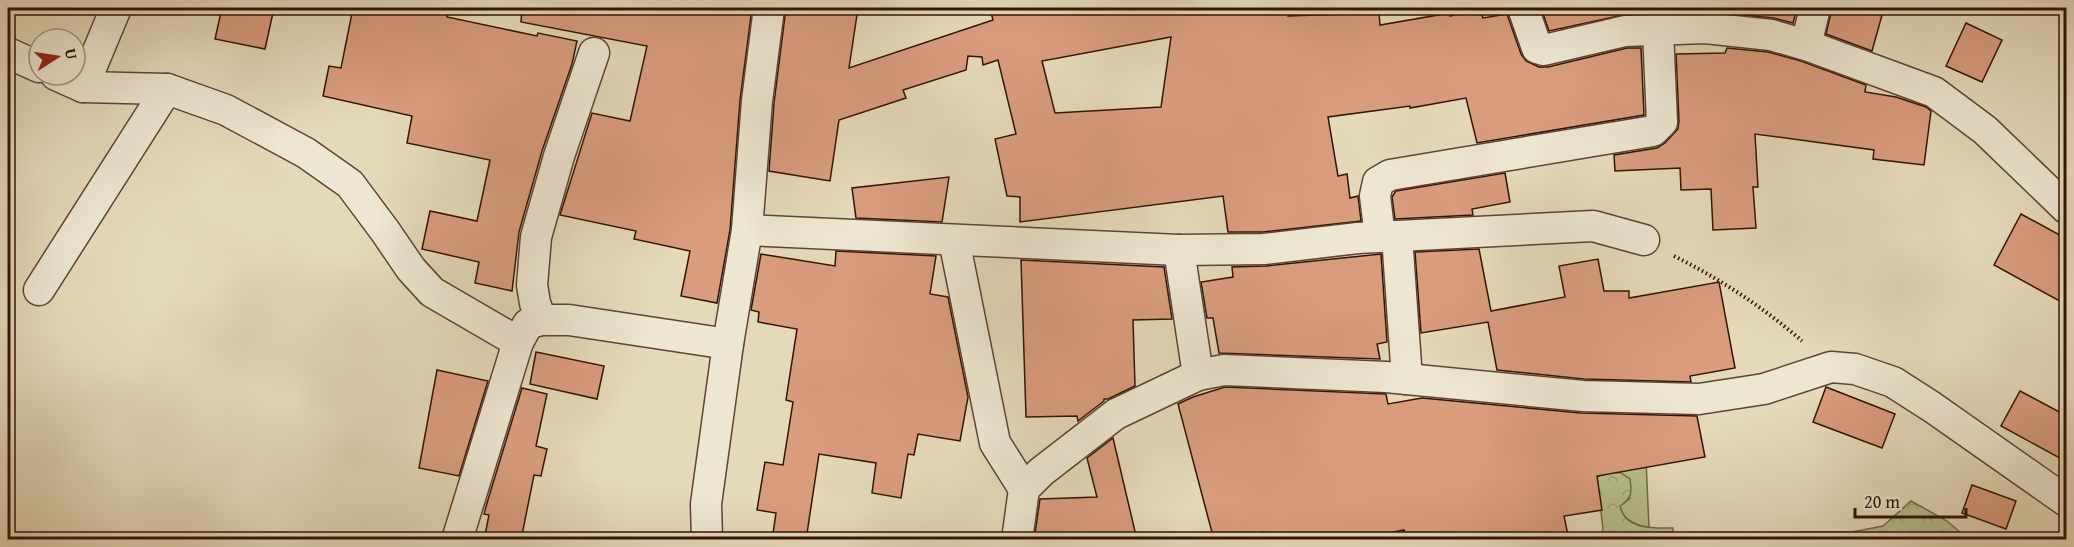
<svg xmlns="http://www.w3.org/2000/svg" width="2074" height="547" font-family="'Gentium Book Plus',serif">
<style>
.green{fill:#b6bf8e;stroke:#74694a;stroke-width:1.5}
.forest{fill:url(#forest-crowns);stroke:#74694a;stroke-width:1.5}
.building{fill:#d99c7d;stroke:#321307;stroke-width:1.5;fill-rule:evenodd}
.lines{fill:none;stroke-linecap:round;stroke-linejoin:round}
.minor-casing{stroke:#5e4434;stroke-width:33}
.path{stroke:#321307;stroke-width:4;stroke-dasharray:1.5 3;stroke-linecap:butt}
.minor{stroke:#ede6d2;stroke-width:30}
</style>
<defs>
<pattern id="forest-crowns" width="20" height="18" patternUnits="userSpaceOnUse" patternTransform="scale(1.5)"><rect width="20" height="18" fill="#b6bf8e"/><path d="M2 6a3 3 0 1 1 6 0M12 15a3 3 0 1 1 6 0" fill="none" stroke="#9da379"/></pattern>
</defs>
<rect width="100%" height="100%" fill="#e4d9b9"/>
<filter id="stains"><feTurbulence type="fractalNoise" baseFrequency=".00333" numOctaves="4"/><feColorMatrix values="0 0 0 0 .2 0 0 0 0 .09 0 0 0 0 .02 0 0 0 .5 -.17"/></filter>
<radialGradient id="worn" r=".72"><stop offset=".6" stop-color="#630" stop-opacity="0"/><stop offset="1" stop-color="#630" stop-opacity=".3"/></radialGradient>
<path class="green" d="M 1588,408 L 1644,414 L 1649,528 C 1635,524 1623,521 1620,506 L 1630,498 L 1612,472 L 1597,477 Z"/>
<g class="forest">
<path d="M 1611,472 L 1621,473 L 1630,479 C 1632,493 1632,498 1620,506 C 1625,530 1654,528 1673,528 L 1673,539 L 1600,539 L 1603,529 L 1597,477 Z"/>
<path d="M 1911,501 L 1947,521 L 1968,539 L 1799,539 L 1800,532 L 1852,532 L 1883,526 Z"/>
</g>
<g class="building">
<path d="M 222,8 L 274,8 L 265,49 L 215,39 Z"/>
<path d="M 353,8 L 449,8 L 447,17 L 537,36 L 538,33 L 577,41 L 572,64 L 542,151 L 519,232 L 512,291 L 475,283 L 479,262 L 422,249 L 430,211 L 477,221 L 490,160 L 407,143 L 412,116 L 323,96 L 329,66 L 341,68 Z"/>
<path d="M 522,8 L 752,8 L 740,100 L 730,230 L 717,303 L 681,296 L 690,251 L 634,239 L 636,231 L 560,215 L 592,113 L 630,121 L 647,46 L 521,22 Z"/>
<path d="M 786,8 L 858,8 L 849,68 L 993,20 L 990,8 L 1288,8 L 1288,16 L 1379,13 L 1380,25 L 1450,13 L 1450,16 L 1480,9 L 1483,18 L 1507,14 L 1521,54 L 1526,61 L 1539,67 L 1548,67 L 1627,48 L 1641,48 L 1644,115 L 1477,143 L 1466,98 L 1410,108 L 1410,106 L 1328,117 L 1338,176 L 1347,174 L 1350,198 L 1358,196 L 1361,221 L 1263,232 L 1228,232 L 1223,196 L 1020,222 L 1020,197 L 1007,196 L 995,139 L 1016,134 L 998,60 L 983,65 L 982,57 L 968,56 L 966,70 L 903,90 L 906,98 L 839,120 L 830,181 L 769,171 L 774,103 ZM 1171,37 L 1161,107 L 1055,113 L 1042,61 Z"/>
<path d="M 1541,8 L 1627,8 L 1628,14 L 1549,31 Z"/>
<path d="M 1735,8 L 1797,8 L 1793,23 L 1773,18 L 1734,14 Z"/>
<path d="M 1832,8 L 1884,8 L 1872,51 L 1826,34 Z"/>
<path d="M 1966,23 L 2002,40 L 1982,82 L 1946,66 Z"/>
<path d="M 1727,48 L 1768,52 L 1801,61 L 1866,85 L 1865,92 L 1896,97 L 1926,107 L 1931,111 L 1924,165 L 1873,159 L 1874,150 L 1755,134 L 1758,187 L 1753,187 L 1756,228 L 1713,230 L 1711,189 L 1681,190 L 1680,168 L 1615,171 L 1614,155 L 1657,148 L 1665,143 L 1678,129 L 1679,121 L 1676,54 L 1725,53 Z"/>
<path d="M 1505,173 L 1510,202 L 1472,209 L 1473,215 L 1395,219 L 1392,197 L 1396,191 Z"/>
<path d="M 949,177 L 942,222 L 856,218 L 852,188 Z"/>
<path d="M 2021,214 L 2067,239 L 2067,305 L 1994,265 Z"/>
<path d="M 1479,249 L 1491,311 L 1565,297 L 1559,266 L 1598,259 L 1604,291 L 1629,291 L 1629,298 L 1719,282 L 1735,368 L 1690,376 L 1691,382 L 1584,379 L 1497,370 L 1488,322 L 1421,333 L 1415,252 Z"/>
<path d="M 836,251 L 936,256 L 930,294 L 948,297 L 968,397 L 960,441 L 918,434 L 914,455 L 908,454 L 901,498 L 872,493 L 876,463 L 819,454 L 806,540 L 772,540 L 776,513 L 757,510 L 765,462 L 783,465 L 793,402 L 786,400 L 797,329 L 758,322 L 759,312 L 751,310 L 761,254 L 835,266 Z"/>
<path d="M 1381,254 L 1387,342 L 1377,344 L 1380,359 L 1219,353 L 1213,318 L 1207,318 L 1201,282 L 1233,277 L 1232,267 L 1266,266 Z"/>
<path d="M 1021,260 L 1164,267 L 1172,319 L 1133,320 L 1135,386 L 1108,399 L 1104,399 L 1104,401 L 1078,421 L 1077,416 L 1026,417 Z"/>
<path d="M 536,352 L 604,366 L 597,399 L 530,384 Z"/>
<path d="M 437,370 L 488,381 L 459,476 L 419,468 Z"/>
<path d="M 1225,387 L 1386,394 L 1388,404 L 1422,398 L 1581,413 L 1697,416 L 1705,457 L 1597,476 L 1602,510 L 1564,516 L 1569,540 L 1406,540 L 1404,530 L 1354,540 L 1265,540 L 1263,532 L 1232,540 L 1214,540 L 1178,404 L 1193,397 Z"/>
<path d="M 1826,387 L 1895,414 L 1882,448 L 1813,422 Z"/>
<path d="M 522,388 L 547,394 L 536,446 L 547,449 L 541,476 L 534,475 L 521,540 L 484,540 L 489,515 L 484,514 L 487,503 Z"/>
<path d="M 2020,391 L 2067,416 L 2067,462 L 2001,426 Z"/>
<path d="M 1113,438 L 1137,540 L 1034,540 L 1040,499 L 1097,497 L 1087,458 Z"/>
<path d="M 1972,485 L 2016,501 L 2006,529 L 1962,513 Z"/>
</g>
<g class="lines">
<defs>
<g id="minor">
<path d="M 1523,8 L 1537,48 L 1544,50 L 1625,31 L 1705,28 L 1771,35 L 1806,45 L 1934,92 L 1985,130 L 2066,208"/>
<path d="M 1806,45 L 1815,8"/>
<path d="M 8,53 L 39,67"/>
<path d="M 56,75 L 83,87 L 167,89 L 226,110 L 306,153 L 350,184 L 385,231 L 411,269 L 432,292 L 518,342"/>
<path d="M 83,87 L 116,8"/>
<path d="M 747,230 L 1179,250 L 1264,249 L 1358,238 L 1593,226 L 1644,240"/>
<path d="M 1397,236 L 1407,379"/>
<path d="M 1380,237 L 1375,196 L 1378,182 L 1390,175 L 1653,131 L 1662,122 L 1658,30"/>
<path d="M 954,240 L 995,443 L 1024,489"/>
<path d="M 1179,250 L 1198,375"/>
<path d="M 39,290 L 167,89"/>
<path d="M 541,320 L 535,303 L 532,285 L 536,237 L 559,156 L 594,53"/>
<path d="M 457,540 L 518,342 L 528,324 L 541,320 L 569,320 L 728,344"/>
<path d="M 707,540 L 706,504 L 728,344 L 747,230 L 757,101 L 769,8"/>
<path d="M 1017,540 L 1024,489 L 1041,472 L 1116,414 L 1198,375 L 1224,370 L 1386,377 L 1583,396 L 1699,399 L 1764,389 L 1831,367 L 1855,369 L 1893,382 L 1932,407 L 2066,501"/>
</g>
</defs>
<use href="#minor" class="minor-casing"/>
<path class="path" d="M 1674,256 C 1720,279 1763,307 1802,341"/>
<use href="#minor" class="minor"/>
</g>
<rect width="2074" height="547" fill="none" stroke="#e4d9b9" stroke-width="30"/>
<rect x="9" y="9" width="2056" height="529" fill="none" stroke="#321307" stroke-width="3"/>
<rect x="15" y="15" width="2044" height="517" fill="none" stroke="#321307" stroke-width="1.5"/>
<g transform="translate(57 57) rotate(78)"><circle r="28" fill="#ede6d2" stroke="#a29281" stroke-width="1.5"/>
<path d="M0-4.5L10 22L0 15L-10 22Z" fill="#8f2418"/>
<text y="-9" font-size="16" font-weight="bold" text-anchor="middle" fill="#321307">U</text>
</g>
<path d="M1855 508v9h111v-9" fill="none" stroke="#321307" stroke-width="3"/>
<text x="1864" y="508" font-size="18" fill="#321307" stroke="#ede6d2" stroke-width="4.5" paint-order="stroke">20 m</text>
<rect width="100%" height="100%" filter="url(#stains)"/>
<rect width="100%" height="100%" fill="url(#worn)"/>
</svg>
